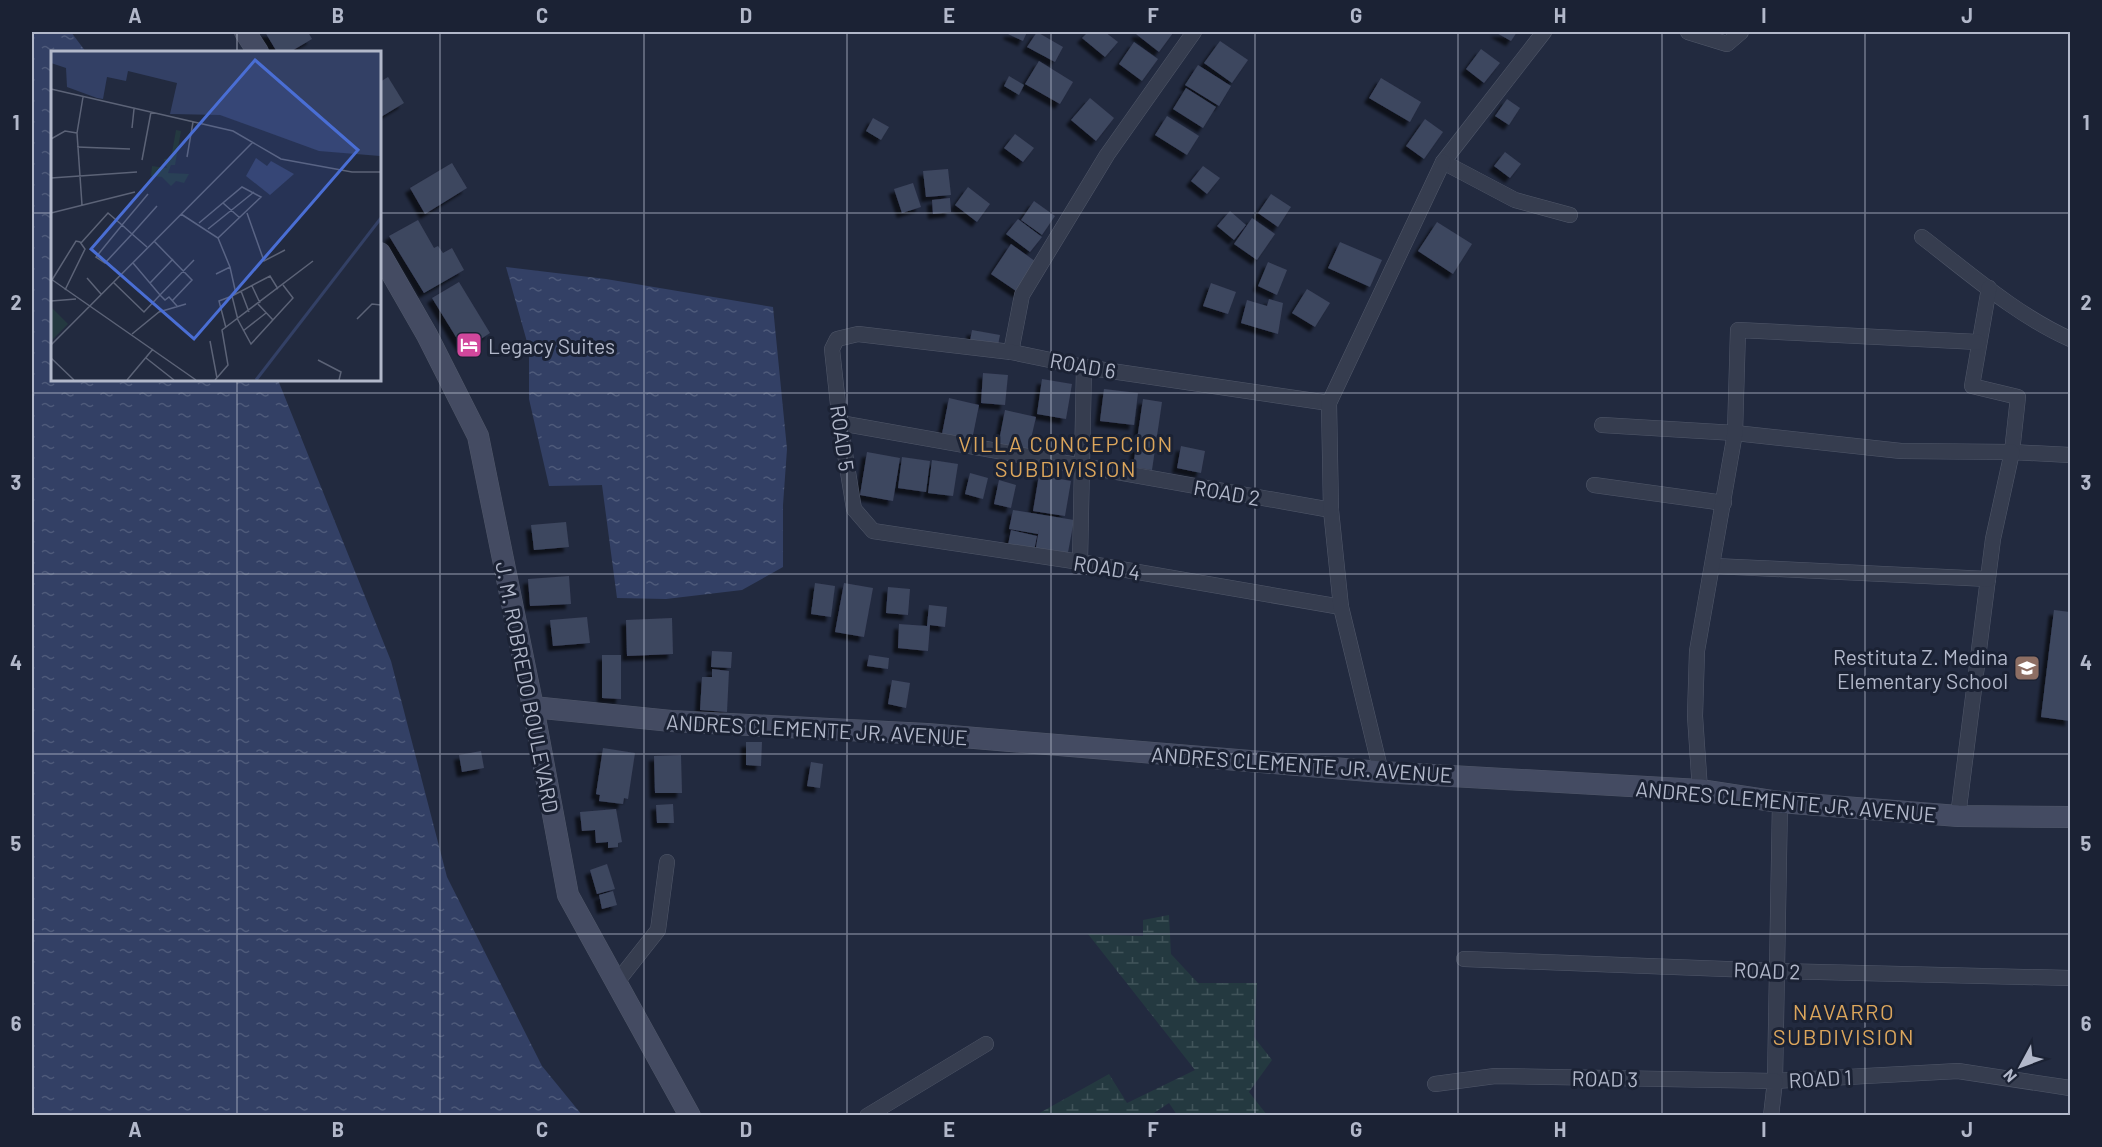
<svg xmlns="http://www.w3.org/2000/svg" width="2102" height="1147" font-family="Barlow,sans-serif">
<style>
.wetland{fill:url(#wetland-marsh)}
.water{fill:url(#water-ripples)}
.building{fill:#3e465f;filter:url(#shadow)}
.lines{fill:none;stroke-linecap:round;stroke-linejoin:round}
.street-casing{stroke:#51586a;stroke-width:16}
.secondary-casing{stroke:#51586a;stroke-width:22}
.street{stroke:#363d4f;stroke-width:15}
.secondary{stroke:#444b62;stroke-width:21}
.grid{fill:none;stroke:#b2b8ca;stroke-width:1.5;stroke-opacity:0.55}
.labels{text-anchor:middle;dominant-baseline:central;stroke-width:6;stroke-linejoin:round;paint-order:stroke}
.poi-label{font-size:21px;fill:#b2b8ca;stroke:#1b2234;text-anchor:start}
.street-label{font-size:21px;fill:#b2b8ca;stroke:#1b2234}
.neighbourhood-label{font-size:22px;letter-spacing:1.5px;fill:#dca65c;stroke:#1b2234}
.inset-river{fill:none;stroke:#334065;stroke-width:3}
.inset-road{fill:none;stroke:#5c6377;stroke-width:1.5}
.view{fill:#4a6ed4;fill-opacity:0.15;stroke:#4a6ed4;stroke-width:3}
.inset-edge{fill:none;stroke:#b2b8ca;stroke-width:3}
.neatline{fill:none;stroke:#b2b8ca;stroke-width:2}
.grid-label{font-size:20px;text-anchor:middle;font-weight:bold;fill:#b2b8ca}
</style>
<defs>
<pattern id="wetland-marsh" width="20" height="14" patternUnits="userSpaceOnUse" patternTransform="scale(1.5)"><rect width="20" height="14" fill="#243940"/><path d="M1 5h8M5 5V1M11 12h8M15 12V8" fill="none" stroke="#41545a"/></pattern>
<pattern id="water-ripples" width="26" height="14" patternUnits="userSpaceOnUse" patternTransform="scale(1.5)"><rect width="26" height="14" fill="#334065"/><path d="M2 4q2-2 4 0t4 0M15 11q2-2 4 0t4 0" fill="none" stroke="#4e5a7a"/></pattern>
<filter id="shadow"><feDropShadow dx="-5" dy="5" stdDeviation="1.5" flood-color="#0009"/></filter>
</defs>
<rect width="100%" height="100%" fill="#222a3f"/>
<path class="wetland" d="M 1169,915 L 1171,954 L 1198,983 L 1257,983 L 1254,1037 L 1272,1060 L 1249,1092 L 1267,1115 L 1177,1115 L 1169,1103 L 1151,1115 L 1036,1115 L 1109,1074 L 1127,1103 L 1195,1070 L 1088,934 L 1143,936 L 1143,920 Z"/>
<g class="water">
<path d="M 32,32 L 71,32 L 86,52 L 52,52 L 52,380 L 278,380 L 391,661 L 447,877 L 542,1066 L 582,1115 L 32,1115 Z"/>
<path d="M 506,267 L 606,279 L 773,307 L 787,449 L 783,505 L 783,567 L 742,590 L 666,599 L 617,598 L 602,485 L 549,486 L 529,399 L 529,349 Z"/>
</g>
<g class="building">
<path d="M 265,32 L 308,32 L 312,39 L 290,52 L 277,52 Z"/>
<path d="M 1009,32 L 1027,32 L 1023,41 L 1008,34 Z"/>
<path d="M 1037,32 L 1063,47 L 1055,62 L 1027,47 Z"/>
<path d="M 1088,32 L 1105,32 L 1118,42 L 1105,57 L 1082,38 Z"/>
<path d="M 1138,32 L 1171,32 L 1173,33 L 1159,52 L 1136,34 Z"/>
<path d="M 1495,32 L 1517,32 L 1511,41 Z"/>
<path d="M 1220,41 L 1248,60 L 1232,83 L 1204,63 Z"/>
<path d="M 1134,42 L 1158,59 L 1142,81 L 1119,64 Z"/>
<path d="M 1481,49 L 1500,63 L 1484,83 L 1466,69 Z"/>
<path d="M 1039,61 L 1073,82 L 1060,104 L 1025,84 Z"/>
<path d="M 1198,65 L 1231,86 L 1219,106 L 1185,85 Z"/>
<path d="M 1009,76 L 1024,85 L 1019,95 L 1004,86 Z"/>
<path d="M 388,77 L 404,103 L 381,117 L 380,82 Z"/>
<path d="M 1381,78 L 1421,102 L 1410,122 L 1369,98 Z"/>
<path d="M 1186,88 L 1216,107 L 1203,128 L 1173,109 Z"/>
<path d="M 1090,98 L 1114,118 L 1096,141 L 1071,120 Z"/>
<path d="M 1507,99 L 1520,108 L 1509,125 L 1495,116 Z"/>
<path d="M 1167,116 L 1199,136 L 1187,155 L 1155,135 Z"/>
<path d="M 873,118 L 889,127 L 881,140 L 866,131 Z"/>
<path d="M 1425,119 L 1443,132 L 1424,159 L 1406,146 Z"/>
<path d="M 1015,134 L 1034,148 L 1023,162 L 1004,148 Z"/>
<path d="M 1505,152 L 1521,164 L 1510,178 L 1494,166 Z"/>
<path d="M 452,163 L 467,188 L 425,214 L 410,188 Z"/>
<path d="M 1203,166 L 1220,178 L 1207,194 L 1191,181 Z"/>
<path d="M 948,169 L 951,195 L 926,197 L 923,171 Z"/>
<path d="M 913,183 L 921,207 L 902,213 L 894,189 Z"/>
<path d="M 968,187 L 990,204 L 977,222 L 955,205 Z"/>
<path d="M 1271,194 L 1291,207 L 1278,227 L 1258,213 Z"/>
<path d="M 950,198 L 951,212 L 933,214 L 932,200 Z"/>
<path d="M 1034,201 L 1055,216 L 1042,235 L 1021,220 Z"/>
<path d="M 1230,211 L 1246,225 L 1234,240 L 1217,226 Z"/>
<path d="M 1252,218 L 1275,234 L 1257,260 L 1234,244 Z"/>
<path d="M 1018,219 L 1042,237 L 1030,252 L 1006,234 Z"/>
<path d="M 418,220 L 434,248 L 438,246 L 443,253 L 452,248 L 464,270 L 424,293 L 389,236 Z"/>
<path d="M 1437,222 L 1472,244 L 1453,274 L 1418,251 Z"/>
<path d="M 1340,242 L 1382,260 L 1370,287 L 1328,268 Z"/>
<path d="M 1011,244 L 1039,264 L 1019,293 L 991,274 Z"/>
<path d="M 1268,262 L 1287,270 L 1277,295 L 1258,286 Z"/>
<path d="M 459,282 L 490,333 L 464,350 L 432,298 Z"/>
<path d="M 1211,283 L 1236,292 L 1228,314 L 1203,306 Z"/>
<path d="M 1307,289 L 1330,303 L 1315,327 L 1292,313 Z"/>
<path d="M 1269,299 L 1283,303 L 1278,334 L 1241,323 L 1247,300 L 1267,306 Z"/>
<path d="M 972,330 L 1000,335 L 998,345 L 970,341 Z"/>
<path d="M 983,373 L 1008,375 L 1005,405 L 981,403 Z"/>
<path d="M 1042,379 L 1072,384 L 1066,419 L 1037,414 Z"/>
<path d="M 1104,389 L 1138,393 L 1134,425 L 1100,421 Z"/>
<path d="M 949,398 L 979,405 L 972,440 L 942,434 Z"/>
<path d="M 1143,399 L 1162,402 L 1152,470 L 1133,467 Z"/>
<path d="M 1005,410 L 1036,417 L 1028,452 L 998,446 Z"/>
<path d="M 1181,446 L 1205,451 L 1201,473 L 1177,468 Z"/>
<path d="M 867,452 L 900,458 L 893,501 L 860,495 Z"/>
<path d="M 902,457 L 930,461 L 926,492 L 898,488 Z"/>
<path d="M 932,460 L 958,464 L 953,496 L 928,493 Z"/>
<path d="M 970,473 L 988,478 L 983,499 L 965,494 Z"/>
<path d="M 1039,475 L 1071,481 L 1065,516 L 1033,511 Z"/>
<path d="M 999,480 L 1016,485 L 1011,508 L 994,504 Z"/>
<path d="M 1013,510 L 1074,520 L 1067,558 L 1035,553 L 1039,529 L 1038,534 L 1009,529 Z"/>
<path d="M 566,522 L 569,547 L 534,550 L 531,525 Z"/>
<path d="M 1011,530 L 1037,536 L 1034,551 L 1008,545 Z"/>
<path d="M 569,576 L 571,604 L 530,606 L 528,579 Z"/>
<path d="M 815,583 L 835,586 L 831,617 L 811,614 Z"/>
<path d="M 844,583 L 873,588 L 864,637 L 835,632 Z"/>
<path d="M 888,587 L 910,589 L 908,615 L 886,613 Z"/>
<path d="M 929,605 L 947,607 L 945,627 L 930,625 L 928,651 L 898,648 L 899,624 L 927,626 Z"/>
<path d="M 2054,610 L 2070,612 L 2070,721 L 2041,717 Z"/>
<path d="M 587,617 L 590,643 L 553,646 L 550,620 Z"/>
<path d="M 672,618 L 673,654 L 627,656 L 626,620 Z"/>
<path d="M 712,651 L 732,652 L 731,668 L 711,667 Z"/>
<path d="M 602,655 L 621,655 L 621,699 L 602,698 Z"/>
<path d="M 869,655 L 889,658 L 888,669 L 867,666 Z"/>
<path d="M 712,669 L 729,671 L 727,712 L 700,710 L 702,677 L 712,677 Z"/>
<path d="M 892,680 L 910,683 L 906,708 L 888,704 Z"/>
<path d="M 746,742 L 762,742 L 761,766 L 746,765 Z"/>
<path d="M 603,748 L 635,753 L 628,799 L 624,798 L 623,804 L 599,801 L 600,795 L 596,794 Z"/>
<path d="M 481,751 L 484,768 L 462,772 L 459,755 Z"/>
<path d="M 681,755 L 682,793 L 655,793 L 654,756 Z"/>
<path d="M 811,762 L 823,764 L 820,788 L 807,786 Z"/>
<path d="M 673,804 L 674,823 L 657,823 L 656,805 Z"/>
<path d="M 616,809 L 622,842 L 618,843 L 618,847 L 608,848 L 608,842 L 596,843 L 595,830 L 582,831 L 580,812 Z"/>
<path d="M 607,864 L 615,889 L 597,894 L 590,870 Z"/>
<path d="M 613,891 L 617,905 L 602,909 L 599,895 Z"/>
</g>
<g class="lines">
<defs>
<g id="street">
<path d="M 1544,32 L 1443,162 L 1515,200 L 1570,215"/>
<path d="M 1688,32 L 1727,44 L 1741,32"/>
<path d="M 1922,237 C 1968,272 2016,315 2070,339"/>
<path d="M 1989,288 L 1972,386 L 2018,397 L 2012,452 L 2070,455"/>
<path d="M 1011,352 L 1022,295 L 1107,155 L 1194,32"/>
<path d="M 1329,403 L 1084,367 L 1011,352 L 858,334 L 837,339 L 832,349 L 840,423 L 854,509 L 873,531 L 1080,562 L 1341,607"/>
<path d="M 840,423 L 1331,510"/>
<path d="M 1602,425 L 1735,433 L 1901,451 L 2012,452 L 1993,539 L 1958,816"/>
<path d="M 1594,485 L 1724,503"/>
<path d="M 1080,562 L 1084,367"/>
<path d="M 1714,566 L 1988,579"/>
<path d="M 1381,772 L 1341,607 L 1331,510 L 1329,403 L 1443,162"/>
<path d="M 1700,790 L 1695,716 L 1697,651 L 1735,433 L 1738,330 L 1978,342"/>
<path d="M 1780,802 L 1775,1081 L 1958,1071 L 2070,1088"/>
<path d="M 1464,959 L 1778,971 L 2070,978"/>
<path d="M 617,982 L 658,930 L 667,862"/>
<path d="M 1435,1084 L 1495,1076 L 1775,1081 L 1771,1116"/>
<path d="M 867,1116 L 986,1044"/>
</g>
<g id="secondary">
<path d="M 245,32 L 258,52"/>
<path d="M 380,253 L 427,335 L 478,436 L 533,707 L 568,895 L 690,1116"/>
<path d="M 533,707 L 671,721 L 927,734 L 1381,772 L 1700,790 L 1780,802 L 1958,816 L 2070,817"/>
</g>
</defs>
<use href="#street" class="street-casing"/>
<use href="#secondary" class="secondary-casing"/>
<use href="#street" class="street"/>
<use href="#secondary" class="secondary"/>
</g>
<path class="grid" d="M 237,32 L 237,52M 440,32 L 440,1116M 644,32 L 644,1116M 847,32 L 847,1116M 1051,32 L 1051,1116M 1255,32 L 1255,1116M 1458,32 L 1458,1116M 1662,32 L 1662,1116M 1865,32 L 1865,1116M 32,213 L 52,213M 380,213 L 2070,213M 237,380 L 237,1116M 32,393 L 2070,393M 32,574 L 2070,574M 32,754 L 2070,754M 32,934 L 2070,934"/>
<defs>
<symbol id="hotel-square" viewBox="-11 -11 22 22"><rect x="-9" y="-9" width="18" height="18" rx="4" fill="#d1479c" stroke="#1b2234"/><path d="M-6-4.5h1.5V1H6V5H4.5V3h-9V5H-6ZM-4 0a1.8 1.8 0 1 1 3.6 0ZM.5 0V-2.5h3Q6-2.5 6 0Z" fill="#fff"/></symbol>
<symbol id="school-square" viewBox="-11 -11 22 22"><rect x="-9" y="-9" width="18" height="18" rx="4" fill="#8d6e63" stroke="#1b2234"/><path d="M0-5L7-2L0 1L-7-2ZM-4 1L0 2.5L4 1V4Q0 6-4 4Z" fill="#fff"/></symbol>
</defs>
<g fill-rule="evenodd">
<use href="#hotel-square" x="454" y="330" width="30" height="30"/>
<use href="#school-square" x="2012" y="653" width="30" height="30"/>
</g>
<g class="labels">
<g class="poi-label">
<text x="488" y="345">Legacy Suites</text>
<text x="2008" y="656" text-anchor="end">Restituta Z. Medina<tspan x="2008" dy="24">Elementary School</tspan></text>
</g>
<g class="street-label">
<text transform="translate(1083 365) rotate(10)">ROAD 6</text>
<text transform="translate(843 438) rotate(82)">ROAD 5</text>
<text transform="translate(1227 492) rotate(10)">ROAD 2</text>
<text transform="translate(1107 567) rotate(9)">ROAD 4</text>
<text transform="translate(528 687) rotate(79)">J. M. ROBREDO BOULEVARD</text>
<text transform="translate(817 729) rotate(3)">ANDRES CLEMENTE JR. AVENUE</text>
<text transform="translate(1302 764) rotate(4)">ANDRES CLEMENTE JR. AVENUE</text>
<text transform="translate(1786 801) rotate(5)">ANDRES CLEMENTE JR. AVENUE</text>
<text transform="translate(1767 970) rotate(2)">ROAD 2</text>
<text transform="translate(1605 1078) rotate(1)">ROAD 3</text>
<text transform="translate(1820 1078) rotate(-3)">ROAD 1</text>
</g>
<g class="neighbourhood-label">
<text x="1066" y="443">VILLA CONCEPCION<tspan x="1066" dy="25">SUBDIVISION</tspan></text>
<text x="1844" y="1011">NAVARRO<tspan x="1844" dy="25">SUBDIVISION</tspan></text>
</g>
</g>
<g transform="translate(51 51)">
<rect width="330" height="330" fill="#222a3f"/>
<path d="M 0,256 L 17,273 L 0,290 Z" fill="#243940"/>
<path d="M 125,79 L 130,80 L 124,114 L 120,114 L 117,122 L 138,123 L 133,132 L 125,130 L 120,135 L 111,126 L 100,125 L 101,115 L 116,117 L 113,108 L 120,107 Z" fill="#243940"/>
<path d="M 0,1 L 330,1 L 329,105 L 268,100 L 169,64 L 119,63 L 126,32 L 77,20 L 75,30 L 56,26 L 52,48 L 46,47 L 16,36 L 15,17 L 0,12 ZM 205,107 L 216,115 L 220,110 L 243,123 L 219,144 L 195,125 Z" fill="#334065"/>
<path class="inset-river" d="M 205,329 L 330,167"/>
<path class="inset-road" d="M 0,38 L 182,80 L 230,108 L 301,121 L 330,121M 81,77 L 83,58M 0,88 L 14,80 L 26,82M 26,96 L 79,98M 136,106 L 142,71M 91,109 L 100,61M 0,127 L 86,121M 172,152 L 189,167M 31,154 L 26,82 L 32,46M 0,162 L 84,141M 196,162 L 213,210 L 234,199M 130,163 L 167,187 L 179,216M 148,172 L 191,136 L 210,146 L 167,187M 157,178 L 203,141M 103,190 L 141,229 L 121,250M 30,192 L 57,162 L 71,174 L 97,143M 96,196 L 81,183 L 71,174 L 45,206 L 54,212 L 81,183 L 106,155M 82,212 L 109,244 L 143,209M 165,223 L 179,216 L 185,243M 36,227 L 50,243M 0,228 L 145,329M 1,229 L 25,190 L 29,191 L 34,198 L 14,239M 62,231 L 93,261 L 109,244 L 114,249 L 118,246 L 126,255M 99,232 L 122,208M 201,235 L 209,252M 190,240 L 198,261M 181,245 L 219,225 L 227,238M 0,250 L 25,248M 207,253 L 222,269M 306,268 L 321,253 L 330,254M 175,277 L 168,250 L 181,245 L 187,269 L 200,293 L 242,247 L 232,234M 192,280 L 215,262M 81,283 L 108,261 L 135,253M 159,290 L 166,327M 0,294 L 202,91M 0,307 L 23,329M 95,307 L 123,329M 267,309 L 290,321 L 288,329M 76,329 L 102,298M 164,329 L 177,314 L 171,279 L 262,210"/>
<path class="view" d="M 204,9 L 307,99 L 143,288 L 40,198 Z"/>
<rect width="330" height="330" class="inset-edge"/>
</g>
<rect width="2102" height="1147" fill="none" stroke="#1b2234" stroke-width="66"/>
<g transform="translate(2021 1066) rotate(229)" stroke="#1b2234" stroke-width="4.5" paint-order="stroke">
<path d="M0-4.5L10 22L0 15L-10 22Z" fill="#b2b8ca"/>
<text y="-9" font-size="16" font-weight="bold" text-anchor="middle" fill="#b2b8ca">N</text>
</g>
<rect x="33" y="33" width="2036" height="1081" class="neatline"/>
<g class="grid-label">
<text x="135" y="23">A</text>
<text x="338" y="23">B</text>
<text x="542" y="23">C</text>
<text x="746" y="23">D</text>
<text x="949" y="23">E</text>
<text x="1153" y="23">F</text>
<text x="1356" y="23">G</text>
<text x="1560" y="23">H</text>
<text x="1764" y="23">I</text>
<text x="1967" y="23">J</text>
<text x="16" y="130">1</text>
<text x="2086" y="130">1</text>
<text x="16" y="310">2</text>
<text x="2086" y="310">2</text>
<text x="16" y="490">3</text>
<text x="2086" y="490">3</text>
<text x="16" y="670">4</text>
<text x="2086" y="670">4</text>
<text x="16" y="851">5</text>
<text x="2086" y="851">5</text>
<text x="16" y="1031">6</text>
<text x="2086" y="1031">6</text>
<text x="135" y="1137">A</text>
<text x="338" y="1137">B</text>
<text x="542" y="1137">C</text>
<text x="746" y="1137">D</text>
<text x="949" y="1137">E</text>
<text x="1153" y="1137">F</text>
<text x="1356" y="1137">G</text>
<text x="1560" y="1137">H</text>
<text x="1764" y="1137">I</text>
<text x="1967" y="1137">J</text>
</g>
</svg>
